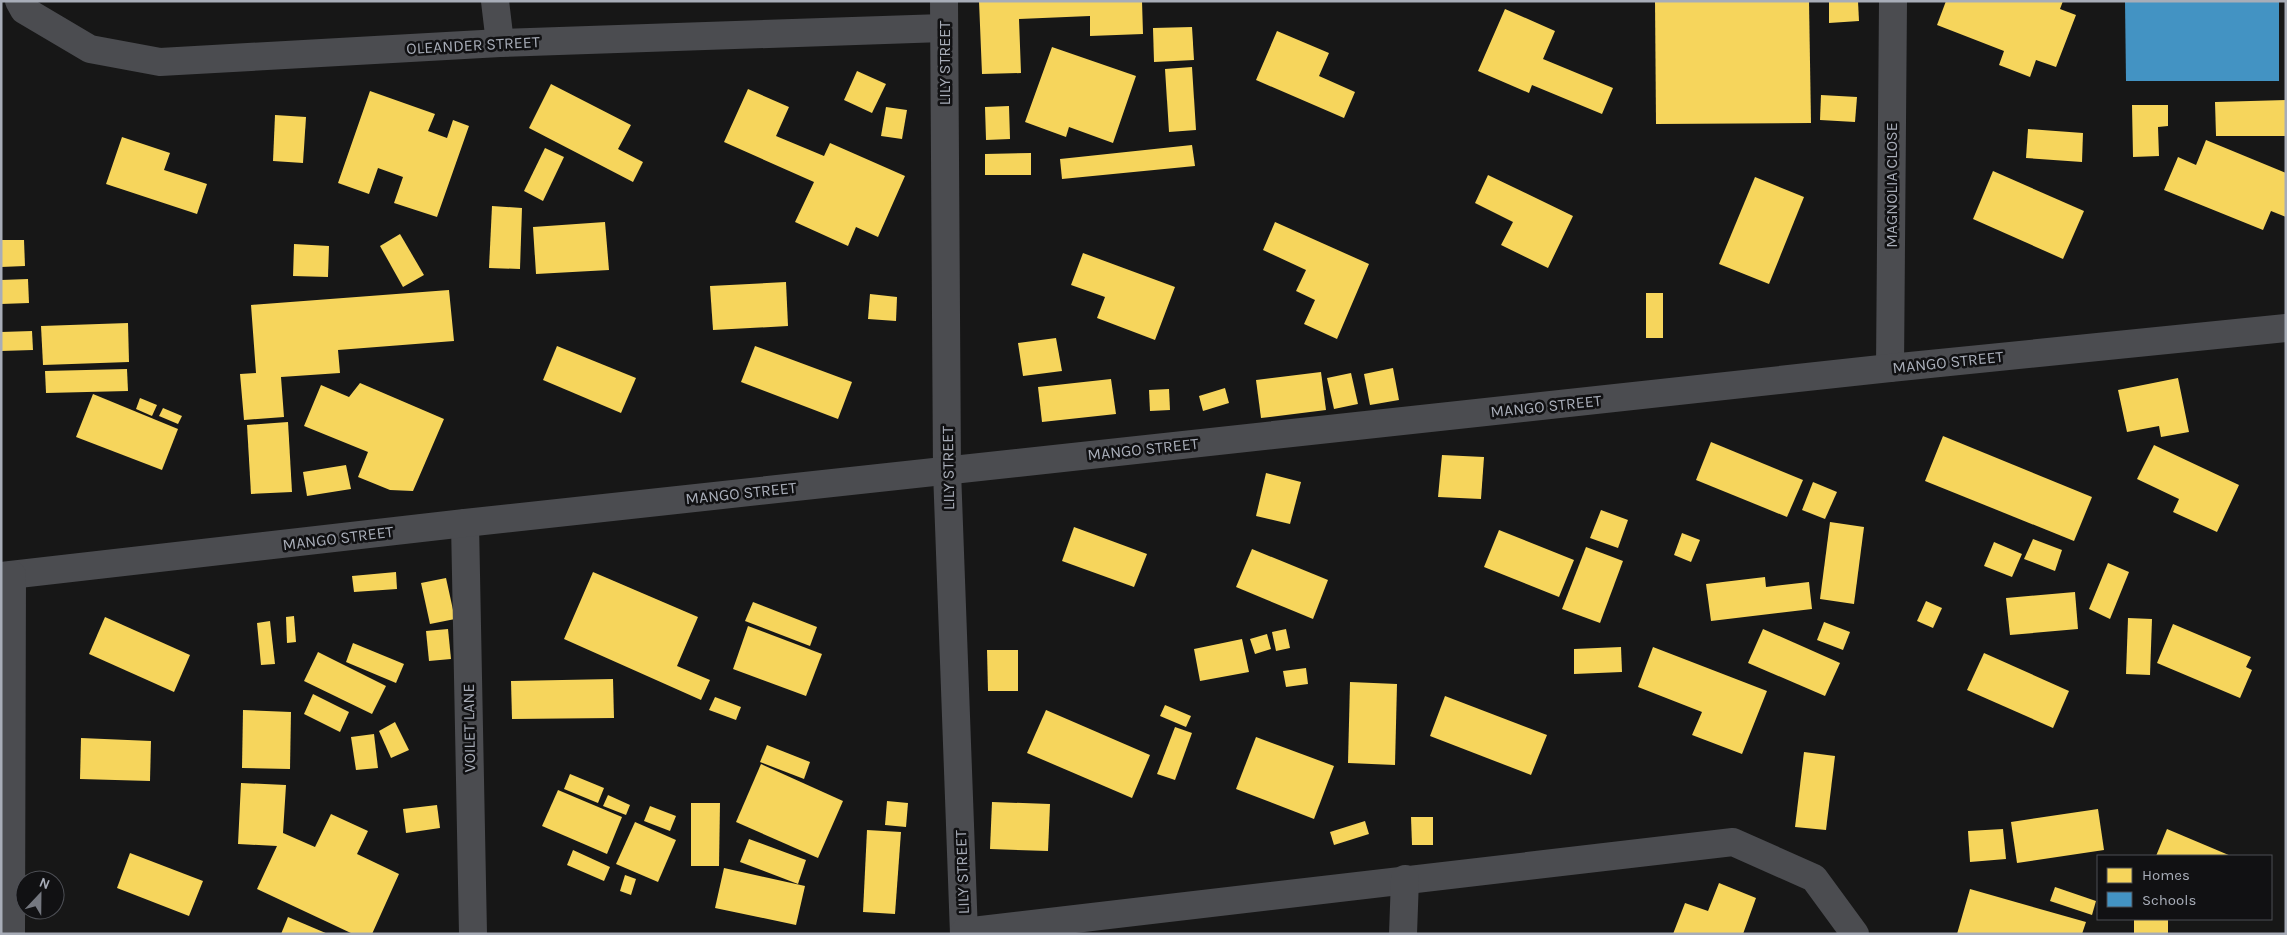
<svg xmlns="http://www.w3.org/2000/svg" width="2287" height="935" font-family="Karla,sans-serif">
<style>
.homes{fill:#f6d55c}
.schools{fill:#4393c3}
.lines{fill:none;stroke-linecap:round;stroke-linejoin:round}
.minor{stroke:#4b4c50;stroke-width:28}
.labels{text-anchor:middle;dominant-baseline:central;stroke-width:5;stroke-linejoin:round;paint-order:stroke}
.street-label{font-size:16px;fill:#a8adb8;stroke:#111113}
</style>
<rect width="100%" height="100%" fill="#171717"/>
<g class="homes">
<path d="M 979,1 L 1142,1 L 1143,34 L 1090,36 L 1090,16 L 1019,19 L 1021,73 L 982,74 Z"/>
<path d="M 1655,1 L 1809,1 L 1811,123 L 1656,124 Z"/>
<path d="M 1829,1 L 1858,1 L 1859,21 L 1829,23 Z"/>
<path d="M 1946,1 L 2063,1 L 2060,9 L 2076,15 L 2056,67 L 2036,60 L 2030,77 L 1999,65 L 2004,51 L 1937,25 Z"/>
<path d="M 1505,9 L 1555,31 L 1543,59 L 1613,88 L 1602,114 L 1532,85 L 1529,93 L 1478,71 Z"/>
<path d="M 1192,27 L 1194,60 L 1154,62 L 1153,28 Z"/>
<path d="M 1277,31 L 1329,53 L 1319,76 L 1355,92 L 1344,118 L 1256,80 Z"/>
<path d="M 1052,47 L 1136,76 L 1113,143 L 1069,127 L 1066,137 L 1025,122 Z"/>
<path d="M 1192,67 L 1196,130 L 1169,132 L 1165,69 Z"/>
<path d="M 857,71 L 886,84 L 872,113 L 844,100 Z"/>
<path d="M 551,84 L 631,125 L 618,149 L 643,162 L 633,182 L 529,128 Z"/>
<path d="M 748,89 L 789,107 L 776,136 L 824,156 L 830,143 L 905,176 L 878,237 L 856,227 L 848,246 L 795,222 L 814,182 L 724,142 Z"/>
<path d="M 370,91 L 435,114 L 428,131 L 447,138 L 453,120 L 469,126 L 437,217 L 394,203 L 403,177 L 378,168 L 369,194 L 338,183 Z"/>
<path d="M 1821,95 L 1857,97 L 1855,122 L 1820,120 Z"/>
<path d="M 2286,100 L 2286,136 L 2216,136 L 2215,102 Z"/>
<path d="M 2132,105 L 2168,105 L 2168,126 L 2158,127 L 2159,156 L 2133,157 Z"/>
<path d="M 1009,106 L 1010,139 L 986,140 L 985,107 Z"/>
<path d="M 886,107 L 907,110 L 902,139 L 881,136 Z"/>
<path d="M 275,115 L 306,117 L 303,163 L 273,161 Z"/>
<path d="M 2028,129 L 2083,133 L 2082,162 L 2026,158 Z"/>
<path d="M 122,137 L 170,153 L 164,170 L 207,184 L 197,214 L 106,184 Z"/>
<path d="M 2206,140 L 2286,173 L 2286,217 L 2271,211 L 2263,230 L 2164,190 L 2178,157 L 2196,165 Z"/>
<path d="M 1192,145 L 1195,166 L 1062,179 L 1060,159 Z"/>
<path d="M 545,148 L 564,157 L 543,201 L 524,191 Z"/>
<path d="M 1031,153 L 1031,175 L 985,175 L 985,154 Z"/>
<path d="M 1993,171 L 2084,211 L 2063,259 L 1973,219 Z"/>
<path d="M 1488,175 L 1573,216 L 1548,268 L 1501,245 L 1513,222 L 1475,203 Z"/>
<path d="M 1755,177 L 1804,197 L 1769,284 L 1719,264 Z"/>
<path d="M 492,206 L 522,208 L 520,269 L 489,268 Z"/>
<path d="M 605,222 L 609,270 L 536,274 L 533,227 Z"/>
<path d="M 1275,222 L 1369,264 L 1337,339 L 1304,324 L 1315,300 L 1296,291 L 1306,270 L 1263,250 Z"/>
<path d="M 400,234 L 424,275 L 403,287 L 380,246 Z"/>
<path d="M 1,240 L 24,240 L 25,266 L 1,267 Z"/>
<path d="M 294,244 L 329,246 L 328,277 L 293,276 Z"/>
<path d="M 1083,253 L 1175,287 L 1155,340 L 1097,318 L 1105,297 L 1071,285 Z"/>
<path d="M 28,279 L 29,303 L 1,304 L 1,280 Z"/>
<path d="M 786,282 L 788,326 L 713,330 L 710,286 Z"/>
<path d="M 449,290 L 454,341 L 338,350 L 340,373 L 281,377 L 284,417 L 244,420 L 240,374 L 256,373 L 251,305 Z"/>
<rect x="1646" y="293" width="17" height="45"/>
<path d="M 870,294 L 897,297 L 896,321 L 868,319 Z"/>
<path d="M 128,323 L 129,362 L 43,365 L 41,326 Z"/>
<path d="M 32,331 L 33,350 L 1,351 L 1,332 Z"/>
<path d="M 1056,338 L 1062,371 L 1023,376 L 1018,343 Z"/>
<path d="M 557,346 L 636,378 L 621,413 L 543,380 Z"/>
<path d="M 755,346 L 852,382 L 838,419 L 741,382 Z"/>
<path d="M 1393,368 L 1399,400 L 1370,405 L 1364,374 Z"/>
<path d="M 127,369 L 128,391 L 46,393 L 45,371 Z"/>
<path d="M 1321,372 L 1326,410 L 1261,418 L 1256,380 Z"/>
<path d="M 1351,373 L 1358,404 L 1334,409 L 1327,378 Z"/>
<path d="M 2178,378 L 2189,432 L 2161,437 L 2159,426 L 2127,432 L 2118,390 Z"/>
<path d="M 1111,379 L 1116,414 L 1042,422 L 1038,387 Z"/>
<path d="M 360,383 L 444,419 L 413,491 L 390,490 L 358,477 L 368,452 L 304,426 L 321,385 L 349,397 Z"/>
<path d="M 1225,388 L 1229,403 L 1203,411 L 1199,396 Z"/>
<path d="M 1169,389 L 1170,410 L 1150,411 L 1149,390 Z"/>
<path d="M 93,394 L 178,429 L 162,470 L 76,437 Z"/>
<path d="M 140,398 L 157,405 L 152,416 L 136,409 Z"/>
<path d="M 163,408 L 182,416 L 178,424 L 159,416 Z"/>
<path d="M 288,422 L 292,492 L 251,494 L 247,425 Z"/>
<path d="M 1943,436 L 2092,497 L 2074,541 L 1925,481 Z"/>
<path d="M 1711,442 L 1803,480 L 1787,517 L 1696,480 Z"/>
<path d="M 2154,445 L 2239,485 L 2217,532 L 2173,512 L 2179,499 L 2137,479 Z"/>
<path d="M 1442,455 L 1484,457 L 1481,499 L 1438,497 Z"/>
<path d="M 346,465 L 351,489 L 307,496 L 303,472 Z"/>
<path d="M 1266,473 L 1301,482 L 1290,524 L 1256,516 Z"/>
<path d="M 1813,482 L 1837,492 L 1825,519 L 1802,510 Z"/>
<path d="M 1601,510 L 1628,520 L 1618,548 L 1590,538 Z"/>
<path d="M 1830,522 L 1864,527 L 1854,604 L 1820,599 Z"/>
<path d="M 1074,527 L 1147,554 L 1134,587 L 1062,561 Z"/>
<path d="M 1499,530 L 1574,560 L 1559,597 L 1484,567 Z"/>
<path d="M 1682,533 L 1700,540 L 1691,562 L 1674,555 Z"/>
<path d="M 2033,539 L 2062,550 L 2055,571 L 2024,559 Z"/>
<path d="M 1994,542 L 2022,554 L 2012,577 L 1984,566 Z"/>
<path d="M 1586,547 L 1623,561 L 1600,623 L 1562,609 Z"/>
<path d="M 1252,549 L 1328,580 L 1313,619 L 1236,587 Z"/>
<path d="M 2108,563 L 2129,572 L 2110,619 L 2089,609 Z"/>
<path d="M 396,572 L 397,589 L 354,592 L 352,576 Z"/>
<path d="M 593,572 L 698,617 L 677,666 L 710,680 L 701,700 L 564,639 Z"/>
<path d="M 1765,577 L 1766,587 L 1809,582 L 1812,609 L 1711,621 L 1706,584 Z"/>
<path d="M 446,578 L 455,619 L 430,624 L 421,583 Z"/>
<path d="M 2075,592 L 2078,629 L 2010,635 L 2006,598 Z"/>
<path d="M 1926,601 L 1942,608 L 1933,628 L 1917,621 Z"/>
<path d="M 753,602 L 817,627 L 810,646 L 745,621 Z"/>
<path d="M 294,616 L 296,642 L 287,643 L 286,617 Z"/>
<path d="M 105,617 L 190,655 L 174,692 L 89,654 Z"/>
<path d="M 2128,618 L 2152,619 L 2150,675 L 2126,674 Z"/>
<path d="M 270,621 L 275,664 L 261,665 L 257,623 Z"/>
<path d="M 1824,622 L 1850,632 L 1843,650 L 1817,640 Z"/>
<path d="M 2173,624 L 2251,657 L 2246,667 L 2252,670 L 2240,698 L 2157,663 Z"/>
<path d="M 748,626 L 822,654 L 806,696 L 733,669 Z"/>
<path d="M 448,629 L 451,659 L 429,661 L 426,631 Z"/>
<path d="M 1286,629 L 1290,648 L 1276,651 L 1272,632 Z"/>
<path d="M 1763,629 L 1840,663 L 1825,696 L 1748,663 Z"/>
<path d="M 1267,634 L 1271,649 L 1255,654 L 1250,639 Z"/>
<path d="M 1242,639 L 1249,672 L 1200,681 L 1194,649 Z"/>
<path d="M 353,643 L 404,664 L 396,683 L 346,662 Z"/>
<path d="M 1621,647 L 1622,672 L 1574,674 L 1574,649 Z"/>
<path d="M 1653,647 L 1767,691 L 1742,754 L 1692,735 L 1702,712 L 1638,687 Z"/>
<path d="M 987,650 L 1018,650 L 1018,691 L 988,691 Z"/>
<path d="M 318,652 L 386,686 L 372,714 L 304,681 Z"/>
<path d="M 1984,653 L 2069,691 L 2053,728 L 1967,690 Z"/>
<path d="M 1306,668 L 1308,684 L 1286,687 L 1283,671 Z"/>
<path d="M 613,679 L 614,718 L 512,719 L 511,681 Z"/>
<path d="M 1350,682 L 1397,684 L 1395,765 L 1348,763 Z"/>
<path d="M 313,694 L 349,712 L 340,732 L 304,714 Z"/>
<path d="M 1445,696 L 1547,735 L 1531,775 L 1430,736 Z"/>
<path d="M 715,697 L 741,707 L 736,720 L 709,710 Z"/>
<path d="M 1165,705 L 1191,716 L 1186,727 L 1160,716 Z"/>
<path d="M 243,710 L 291,712 L 290,769 L 242,768 Z"/>
<path d="M 1046,710 L 1150,755 L 1132,798 L 1027,753 Z"/>
<path d="M 395,722 L 409,750 L 391,758 L 379,731 Z"/>
<path d="M 1175,727 L 1192,733 L 1175,780 L 1157,774 Z"/>
<path d="M 374,734 L 378,768 L 356,770 L 351,737 Z"/>
<path d="M 1256,737 L 1334,766 L 1314,819 L 1236,789 Z"/>
<path d="M 81,738 L 151,741 L 150,781 L 80,779 Z"/>
<path d="M 767,745 L 810,762 L 804,779 L 760,762 Z"/>
<path d="M 1804,752 L 1835,756 L 1826,830 L 1795,827 Z"/>
<path d="M 761,764 L 843,801 L 818,858 L 736,822 Z"/>
<path d="M 570,774 L 604,788 L 598,803 L 564,789 Z"/>
<path d="M 241,783 L 286,785 L 283,833 L 315,847 L 331,814 L 368,831 L 357,854 L 399,874 L 372,934 L 353,934 L 257,889 L 277,846 L 238,844 Z"/>
<path d="M 558,790 L 622,817 L 607,854 L 542,826 Z"/>
<path d="M 608,795 L 630,805 L 626,815 L 603,806 Z"/>
<path d="M 887,801 L 908,803 L 906,827 L 885,825 Z"/>
<path d="M 992,802 L 1050,804 L 1048,851 L 990,849 Z"/>
<path d="M 691,803 L 720,803 L 719,866 L 691,866 Z"/>
<path d="M 437,805 L 440,828 L 406,833 L 403,809 Z"/>
<path d="M 650,806 L 676,816 L 670,831 L 644,821 Z"/>
<path d="M 2098,809 L 2104,850 L 2017,863 L 2011,822 Z"/>
<path d="M 1411,817 L 1433,817 L 1433,845 L 1412,845 Z"/>
<path d="M 1365,821 L 1369,834 L 1334,845 L 1330,832 Z"/>
<path d="M 635,822 L 676,840 L 658,882 L 616,864 Z"/>
<path d="M 2003,829 L 2006,859 L 1970,862 L 1968,831 Z"/>
<path d="M 2167,829 L 2231,856 L 2156,856 Z"/>
<path d="M 867,830 L 901,832 L 895,914 L 863,912 Z"/>
<path d="M 749,839 L 806,860 L 798,884 L 740,862 Z"/>
<path d="M 573,850 L 610,867 L 604,881 L 567,865 Z"/>
<path d="M 130,853 L 203,881 L 189,916 L 117,888 Z"/>
<path d="M 724,868 L 805,886 L 796,925 L 715,908 Z"/>
<path d="M 625,875 L 636,879 L 631,895 L 620,891 Z"/>
<path d="M 1719,883 L 1756,898 L 1743,934 L 1673,934 L 1685,903 L 1708,911 Z"/>
<path d="M 2055,887 L 2096,901 L 2092,915 L 2050,901 Z"/>
<path d="M 1970,889 L 2086,922 L 2082,934 L 1957,934 Z"/>
<path d="M 288,917 L 328,934 L 281,934 Z"/>
<rect x="2134" y="919" width="34" height="15"/>
</g>
<path class="schools" d="M 2125,1 L 2279,1 L 2279,81 L 2126,81 Z"/>
<g class="lines">
<g class="minor">
<path d="M 19,1 L 24,10 L 90,49 L 160,62 L 500,43 L 943,28"/>
<path d="M 495,1 L 500,43"/>
<path d="M 944,1 L 947,471 L 964,934"/>
<path d="M 1890,368 L 1893,1"/>
<path d="M 465,523 L 473,934"/>
<path d="M 1,576 L 465,523 L 1890,368 L 2286,328"/>
<path d="M 964,932 L 1733,842 L 1814,878 L 1855,934"/>
<path d="M 11,934 L 12,575"/>
<path d="M 1403,934 L 1405,879"/>
</g>
</g>
<g class="labels">
<g class="street-label">
<text transform="translate(473 45) rotate(-3)">OLEANDER STREET</text>
<text transform="translate(944 63) rotate(-90)">LILY STREET</text>
<text transform="translate(1891 185) rotate(-90)">MAGNOLIA CLOSE</text>
<text transform="translate(1948 362) rotate(-6)">MANGO STREET</text>
<text transform="translate(1546 406) rotate(-6)">MANGO STREET</text>
<text transform="translate(1143 449) rotate(-6)">MANGO STREET</text>
<text transform="translate(948 468) rotate(-91)">LILY STREET</text>
<text transform="translate(741 493) rotate(-6)">MANGO STREET</text>
<text transform="translate(338 538) rotate(-7)">MANGO STREET</text>
<text transform="translate(469 728) rotate(-91)">VOILET LANE</text>
<text transform="translate(962 872) rotate(-92)">LILY STREET</text>
</g>
</g>
<rect width="2287" height="935" fill="none" stroke="#a8adb8" stroke-width="5"/>
<rect x="2097" y="855" width="175" height="65" fill="#111113" stroke="#4d4f55"/>
<rect x="2107" y="868" width="25" height="15" fill="#f6d55c" stroke="#4d4f55"/>
<text x="2142" y="880" font-size="15" fill="#a8adb8">Homes</text>
<rect x="2107" y="892" width="25" height="15" fill="#4393c3" stroke="#4d4f55"/>
<text x="2142" y="905" font-size="15" fill="#a8adb8">Schools</text>
<g transform="translate(40 895) rotate(22)"><circle r="24" fill="#111113" stroke="#4d4f55"/>
<path d="M0-4L9 19L0 12L-9 19Z" fill="#757880"/>
<text y="-8" font-size="14" font-weight="bold" text-anchor="middle" fill="#a8adb8">N</text>
</g>
</svg>
